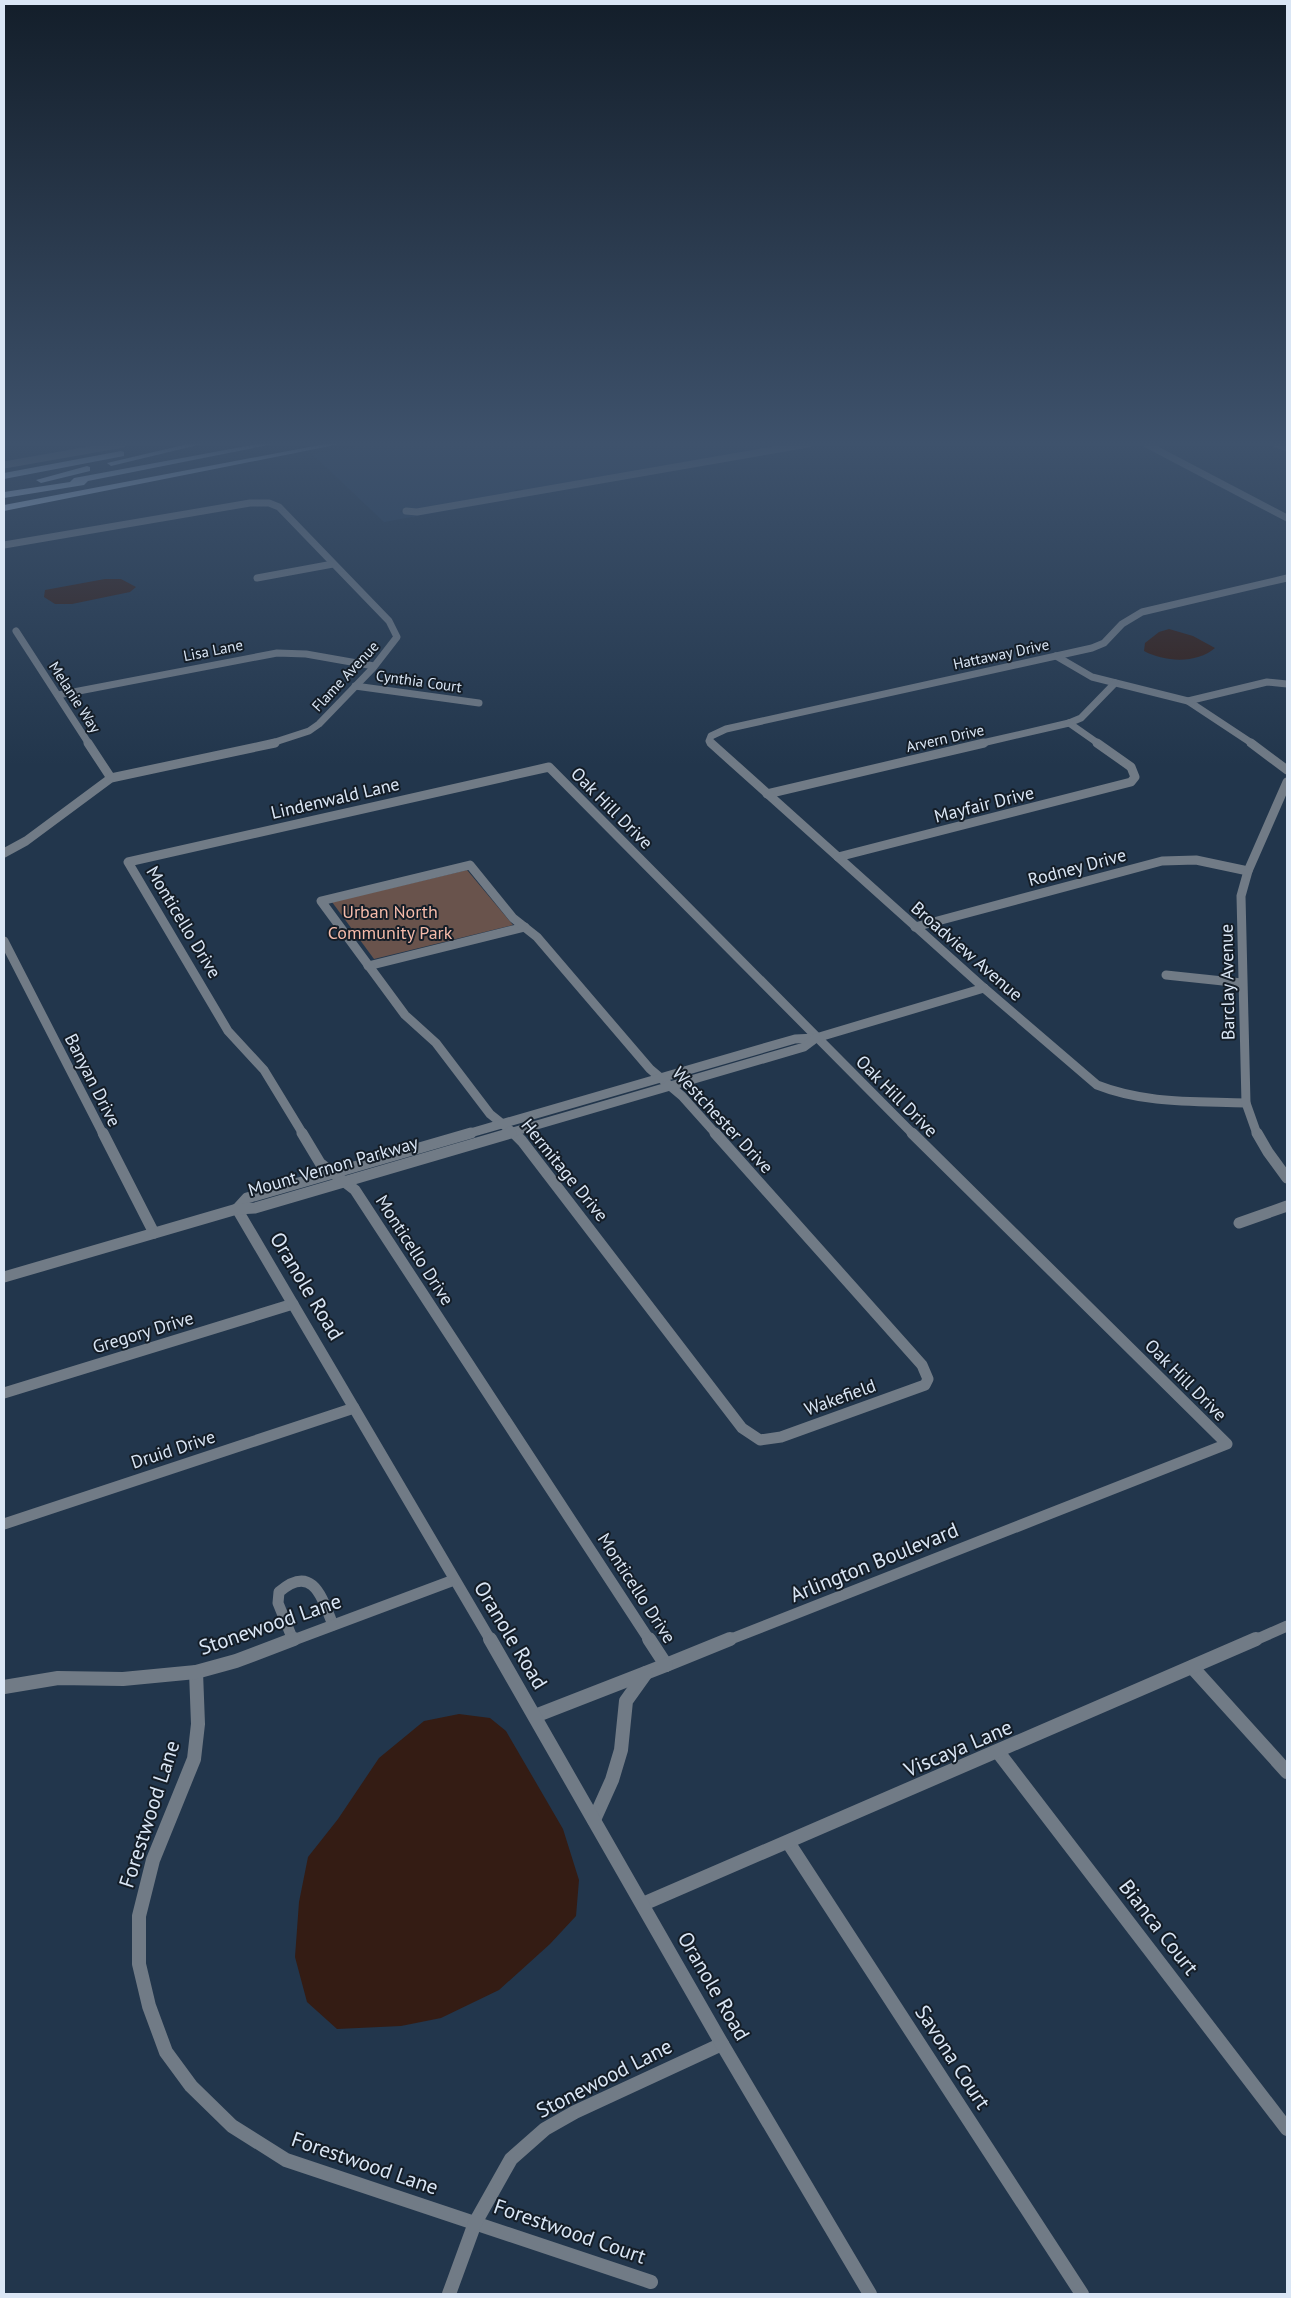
<svg xmlns="http://www.w3.org/2000/svg" width="1291" height="2298" font-family="'PT Sans',sans-serif">
<style>
.built{fill:#273f5b}
.green{fill:#69534c}
.water{fill:#341c14}
.lines{fill:none;stroke-linecap:round;stroke-linejoin:round}
.minor-far3{stroke:#717b86;stroke-width:7}
.minor-far2{stroke:#717b86;stroke-width:9}
.minor-far1{stroke:#717b86;stroke-width:11}
.minor{stroke:#717b86;stroke-width:14}
.tertiary-far3{stroke:#717b86;stroke-width:7}
.tertiary-far2{stroke:#717b86;stroke-width:9}
.tertiary-far1{stroke:#717b86;stroke-width:11}
.tertiary{stroke:#717b86;stroke-width:14}
.motorway{fill:#c2dbf7;fill-rule:evenodd}
.labels{text-anchor:middle;dominant-baseline:central;stroke-width:4;stroke-linejoin:round;paint-order:stroke}
.far-street-label{font-size:15px;fill:#dae6f5;stroke:#141d27}
.street-label{font-size:18px;fill:#dae6f5;stroke:#141d27}
.park-label{font-size:18px;fill:#f5bbaa;stroke:#141d27}
.near-street-label{font-size:21px;fill:#dae6f5;stroke:#141d27}
</style>
<rect width="100%" height="100%" fill="#22364c"/>
<path class="built" d="M 374,444 L 799,444 L 525,492 L 522,489 L 514,490 L 517,494 L 425,510 L 403,509 L 400,512 L 416,514 L 818,444 L 384,522 L 312,454 Z"/>
<path class="green" d="M 467,870 L 513,925 L 374,959 L 332,902 Z"/>
<g class="water">
<path d="M 105,579 L 121,579 L 136,587 L 130,592 L 72,604 L 55,604 L 44,597 L 45,590 Z"/>
<path d="M 1169,629 L 1193,636 L 1215,648 C 1197,664 1164,662 1144,651 L 1145,643 L 1159,632 Z"/>
<path d="M 459,1714 L 490,1718 L 506,1731 L 563,1829 L 579,1880 L 576,1916 L 550,1944 L 499,1990 L 441,2018 L 401,2026 L 337,2029 L 307,2002 L 295,1957 L 299,1902 L 308,1857 L 338,1819 L 379,1758 L 424,1721 Z"/>
</g>
<g class="lines">
<g class="minor-far3">
<path d="M 1146,444 L 1287,518"/>
<path d="M 1277,444 L 1287,448"/>
<path d="M 4,465 L 123,444"/>
<path d="M 406,511 L 417,512 L 808,444"/>
<path d="M 4,545 L 250,503 L 269,503 L 279,507 L 389,621 L 397,637 L 373,668 L 319,724 L 309,731 L 269,744"/>
<path d="M 257,578 L 333,564"/>
<path d="M 16,631 L 89,744"/>
<path d="M 1056,656 L 1092,677 L 1188,701 L 1253,744"/>
<path d="M 355,686 L 479,703"/>
<path d="M 58,695 L 277,653 L 306,654 L 374,666"/>
<path d="M 1188,701 L 1267,682 L 1287,684"/>
<path d="M 1069,723 L 1099,744"/>
<path d="M 978,744 L 1069,723 L 1081,718 L 1115,683"/>
</g>
<g class="minor-far2">
<path d="M 88,743 L 111,778"/>
<path d="M 1251,743 L 1287,770"/>
<path d="M 767,794 L 984,743"/>
<path d="M 4,853 L 26,841 L 111,778 L 275,743"/>
<path d="M 838,857 L 1131,782 L 1135,777 L 1131,767 L 1097,743"/>
<path d="M 915,927 L 1162,861 L 1196,860 L 1248,871"/>
<path d="M 4,941 L 103,1134"/>
<path d="M 368,966 L 525,927"/>
<path d="M 1166,975 L 1242,983"/>
<path d="M 984,988 L 1097,1085 C 1145,1104 1195,1101 1246,1103"/>
<path d="M 303,1134 L 264,1070 L 228,1031 L 128,862 L 549,767 L 913,1134"/>
<path d="M 515,1134 L 490,1114 L 436,1043 L 405,1015 L 321,901 L 470,865 L 513,918 L 537,937 L 650,1069 L 682,1096 L 716,1134"/>
<path d="M 1257,1134 L 1246,1103 L 1241,896 L 1248,871 L 1287,782"/>
</g>
<g class="minor-far1">
<path d="M 103,1133 L 154,1233"/>
<path d="M 302,1133 L 320,1163 L 355,1190 L 650,1641"/>
<path d="M 514,1133 L 522,1141 L 742,1428 L 760,1440 L 781,1437 L 925,1385 L 928,1379 L 922,1365 L 715,1133"/>
<path d="M 1257,1133 L 1268,1152 L 1287,1178"/>
<path d="M 1239,1223 L 1287,1206"/>
<path d="M 4,1393 L 293,1304"/>
<path d="M 4,1524 L 354,1408"/>
<path d="M 293,1640 L 278,1603 L 279,1592 C 313,1563 322,1598 333,1625"/>
<path d="M 291,1641 L 454,1580"/>
<path d="M 726,1641 L 1227,1444 L 912,1133"/>
<path d="M 1253,1641 L 1287,1626"/>
</g>
<g class="minor">
<path d="M 649,1639 L 666,1665"/>
<path d="M 666,1665 L 730,1639"/>
<path d="M 1192,1667 L 1287,1772"/>
<path d="M 196,1672 L 198,1724 L 194,1759 L 153,1860 L 139,1916 L 139,1964 L 149,2006 L 166,2052 L 191,2086 L 232,2126 L 286,2160 L 651,2282"/>
<path d="M 4,1687 L 58,1678 L 123,1679 L 196,1672 L 236,1661 L 294,1639"/>
<path d="M 535,1716 L 666,1665"/>
<path d="M 998,1752 L 1287,2129"/>
<path d="M 594,1820 L 612,1780 L 621,1750 L 626,1701 L 646,1673"/>
<path d="M 788,1842 L 1082,2294"/>
<path d="M 643,1904 L 1256,1639"/>
<path d="M 449,2294 L 475,2223 L 511,2159 L 545,2129 L 575,2112 L 722,2044"/>
</g>
<path class="tertiary-far3" d="M 712,744 L 709,741 L 711,736 L 726,729 L 1092,648 L 1104,643 L 1122,624 L 1142,612 L 1287,578"/>
<g class="tertiary-far2">
<path d="M 711,743 L 984,988"/>
<path d="M 467,1134 L 795,1039 L 816,1038 L 984,988"/>
<path d="M 506,1134 L 804,1047 L 816,1038"/>
</g>
<g class="tertiary-far1">
<path d="M 237,1209 L 491,1641"/>
<path d="M 237,1209 L 247,1198 L 471,1133"/>
<path d="M 4,1277 L 237,1209 L 255,1208 L 511,1133"/>
</g>
<path class="tertiary" d="M 490,1639 L 722,2044 L 870,2294"/>
<g class="motorway">
<path d="M 188,444 L 202,444 L 111,466 L 107,463 Z"/>
<path d="M 258,444 L 273,444 L 88,481 L 84,485 L 4,498 L 4,492 L 70,482 L 74,478 Z"/>
<path d="M 325,444 L 340,444 L 4,511 L 4,505 Z"/>
<path d="M 121,451 L 124,452 L 124,456 L 4,479 L 4,473 Z"/>
<path d="M 87,466 L 90,467 L 90,471 L 41,483 L 36,480 Z"/>
</g>
</g>
<linearGradient id="sky" x2="0" y2="1"><stop stop-color="#131e2a"/><stop offset="0.58" stop-color="#3e526c"/><stop offset="1" stop-color="#3e526c" stop-opacity="0"/></linearGradient>
<rect width="1291" height="765" fill="url(#sky)"/>
<g class="labels">
<g class="far-street-label">
<text transform="translate(213 650) rotate(-11)">Lisa Lane</text>
<text transform="translate(1001 654) rotate(-12)">Hattaway Drive</text>
<text transform="translate(345 676) rotate(-47)">Flame Avenue</text>
<text transform="translate(419 681) rotate(8)">Cynthia Court</text>
<text transform="translate(75 697) rotate(57)">Melanie Way</text>
<text transform="translate(945 738) rotate(-13)">Arvern Drive</text>
</g>
<g class="street-label">
<text transform="translate(335 798) rotate(-13)">Lindenwald Lane</text>
<text transform="translate(984 804) rotate(-14)">Mayfair Drive</text>
<text transform="translate(612 808) rotate(45)">Oak Hill Drive</text>
<text transform="translate(1077 867) rotate(-15)">Rodney Drive</text>
<text transform="translate(184 922) rotate(59)">Monticello Drive</text>
<text transform="translate(967 951) rotate(41)">Broadview Avenue</text>
<text transform="translate(1227 982) rotate(-91)">Barclay Avenue</text>
<text transform="translate(93 1080) rotate(63)">Banyan Drive</text>
<text transform="translate(897 1096) rotate(45)">Oak Hill Drive</text>
<text transform="translate(723 1120) rotate(47)">Westchester Drive</text>
<text transform="translate(333 1166) rotate(-16)">Mount Vernon Parkway</text>
<text transform="translate(565 1170) rotate(51)">Hermitage Drive</text>
<text transform="translate(415 1250) rotate(57)">Monticello Drive</text>
<text transform="translate(143 1332) rotate(-17)">Gregory Drive</text>
<text transform="translate(1186 1380) rotate(45)">Oak Hill Drive</text>
<text transform="translate(840 1397) rotate(-20)">Wakefield</text>
<text transform="translate(173 1449) rotate(-18)">Druid Drive</text>
<text transform="translate(637 1588) rotate(57)">Monticello Drive</text>
</g>
<g class="park-label">
<text x="390" y="911">Urban North<tspan x="390" dy="21">Community Park</tspan></text>
</g>
<g class="near-street-label">
<text transform="translate(307 1286) rotate(59)">Oranole Road</text>
<text transform="translate(874 1562) rotate(-22)">Arlington Boulevard</text>
<text transform="translate(270 1624) rotate(-19)">Stonewood Lane</text>
<text transform="translate(511 1635) rotate(59)">Oranole Road</text>
<text transform="translate(958 1748) rotate(-23)">Viscaya Lane</text>
<text transform="translate(149 1814) rotate(-72)">Forestwood Lane</text>
<text transform="translate(1159 1927) rotate(52)">Bianca Court</text>
<text transform="translate(714 1986) rotate(60)">Oranole Road</text>
<text transform="translate(953 2057) rotate(57)">Savona Court</text>
<text transform="translate(604 2078) rotate(-27)">Stonewood Lane</text>
<text transform="translate(365 2163) rotate(19)">Forestwood Lane</text>
<text transform="translate(570 2231) rotate(19)">Forestwood Court</text>
</g>
</g>
<rect width="1291" height="2298" fill="none" stroke="#dae6f5" stroke-width="10"/>
</svg>
